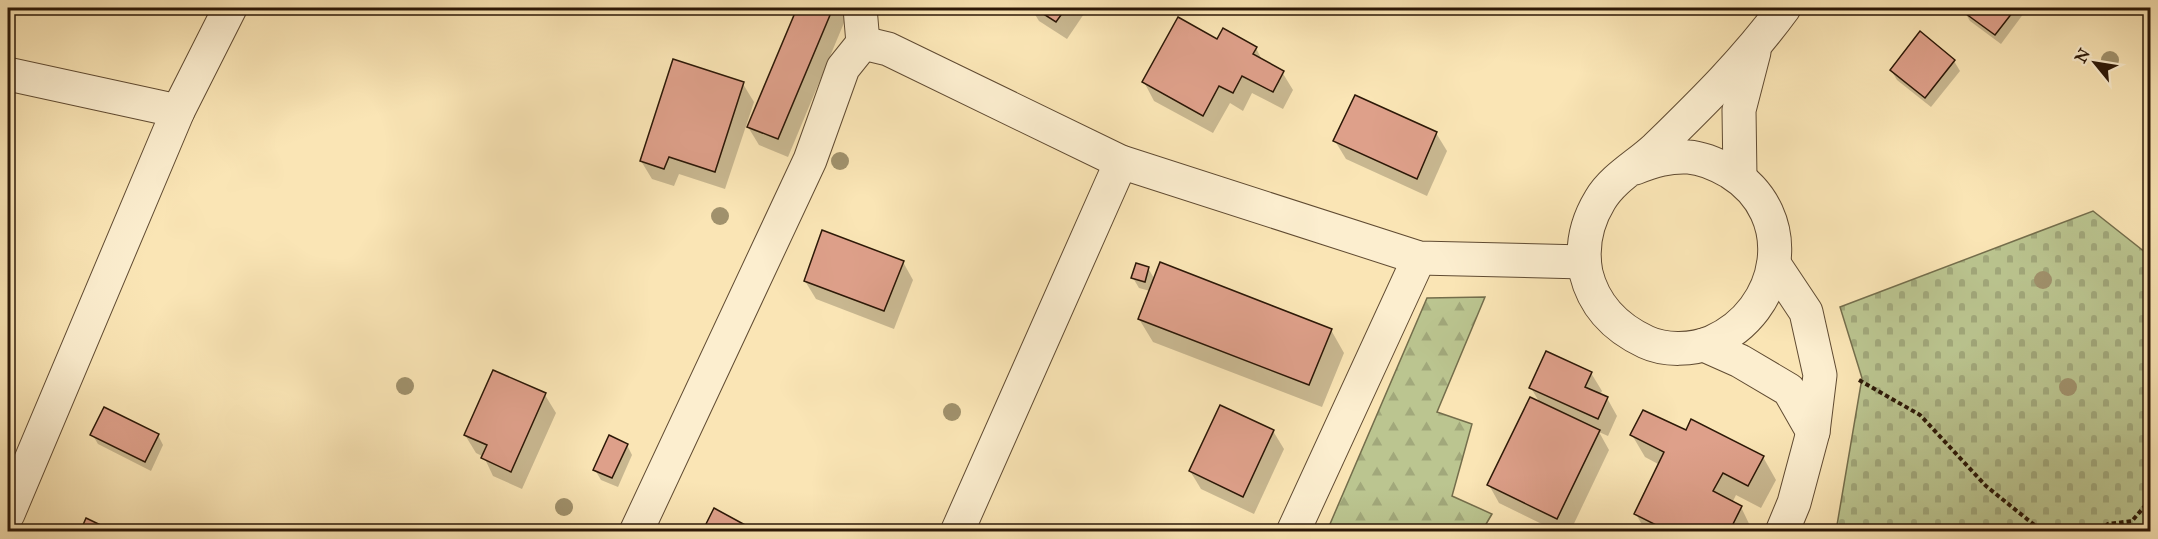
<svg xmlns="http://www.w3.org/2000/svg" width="2158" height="539" font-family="'IM FELL Great Primer',serif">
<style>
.forest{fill:url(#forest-firs);stroke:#746e4c;stroke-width:1.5}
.cemetery{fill:url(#cemetery-stones);stroke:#746e4c;stroke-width:1.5}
.shadow{fill:#0003}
.building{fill:#dea08a;stroke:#2c1807;stroke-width:1.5}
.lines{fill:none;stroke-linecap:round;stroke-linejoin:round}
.minor-casing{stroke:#604b32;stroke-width:35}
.path{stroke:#2c1807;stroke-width:4;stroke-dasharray:4.5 3;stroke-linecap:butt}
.minor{stroke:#fceecf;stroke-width:33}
.tree{fill:#a0916c}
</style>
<defs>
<pattern id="forest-firs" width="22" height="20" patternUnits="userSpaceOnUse" patternTransform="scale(1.5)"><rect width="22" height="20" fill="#bbc590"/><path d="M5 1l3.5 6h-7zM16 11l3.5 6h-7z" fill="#a1a87b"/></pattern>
<pattern id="cemetery-stones" width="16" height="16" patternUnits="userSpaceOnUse" patternTransform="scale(1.5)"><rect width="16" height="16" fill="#bbc590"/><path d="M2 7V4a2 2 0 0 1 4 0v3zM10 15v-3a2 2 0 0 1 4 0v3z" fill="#a1a87b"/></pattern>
</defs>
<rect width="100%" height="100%" fill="#fae5b5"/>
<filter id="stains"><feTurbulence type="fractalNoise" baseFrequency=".00333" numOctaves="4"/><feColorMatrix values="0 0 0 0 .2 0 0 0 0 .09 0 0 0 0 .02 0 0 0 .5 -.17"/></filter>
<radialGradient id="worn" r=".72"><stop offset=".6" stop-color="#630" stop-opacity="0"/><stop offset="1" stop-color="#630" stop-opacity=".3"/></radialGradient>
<path class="forest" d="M 1485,297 L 1437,412 L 1472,424 L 1452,496 L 1492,514 L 1482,531 L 1327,531 L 1427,298 Z"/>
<path class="cemetery" d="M 2093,211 L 2150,256 L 2150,531 L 1836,531 L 1862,378 L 1840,307 Z"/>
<g class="shadow">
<path d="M 799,8 L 840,8 L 846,18 L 788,157 L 759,145 L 748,127 Z"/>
<path d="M 1031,8 L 1088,8 L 1067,39 L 1039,21 Z"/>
<path d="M 1967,8 L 2022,8 L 2024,13 L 2001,44 L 1970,21 L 1964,11 Z"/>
<path d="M 1217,41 L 1256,48 L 1263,62 L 1282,72 L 1293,90 L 1283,109 L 1252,93 L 1243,111 L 1230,103 L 1213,133 L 1154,101 L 1144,82 Z"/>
<path d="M 1954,61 L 1960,71 L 1931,107 L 1897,80 L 1891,70 Z"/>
<path d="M 743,84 L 754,102 L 725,189 L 679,174 L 674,186 L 652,179 L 641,161 Z"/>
<path d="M 1436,133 L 1447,151 L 1427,196 L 1346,159 L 1335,141 Z"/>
<path d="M 903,262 L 913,280 L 894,329 L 816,299 L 805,281 Z"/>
<path d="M 1148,268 L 1155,280 L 1331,330 L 1344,353 L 1322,407 L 1153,342 L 1139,319 L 1150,291 L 1139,288 L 1133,278 Z"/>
<path d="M 1591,373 L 1602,391 L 1600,395 L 1607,398 L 1617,416 L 1608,436 L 1599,432 L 1609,450 L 1570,532 L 1558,532 L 1499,503 L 1489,485 L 1540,403 L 1531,388 Z"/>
<path d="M 545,395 L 556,413 L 522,489 L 493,476 L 484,457 L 476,453 L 465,435 Z"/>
<path d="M 1273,431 L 1284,449 L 1254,514 L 1201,489 L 1190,471 Z"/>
<path d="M 1686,432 L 1763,457 L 1776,480 L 1761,508 L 1736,495 L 1732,503 L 1741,507 L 1753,532 L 1646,532 L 1636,514 L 1660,465 L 1645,457 L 1632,435 Z"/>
<path d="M 92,434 L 158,435 L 163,445 L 151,471 L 98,444 Z"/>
<path d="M 627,445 L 632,455 L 618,487 L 601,480 L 595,470 Z"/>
</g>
<g class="building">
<path d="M 797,8 L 833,8 L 778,139 L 747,127 Z"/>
<path d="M 1034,8 L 1066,8 L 1056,22 Z"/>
<path d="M 1965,8 L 2016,8 L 1995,35 L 1962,11 Z"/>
<path d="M 1178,17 L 1217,39 L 1223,28 L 1257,47 L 1253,54 L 1284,71 L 1273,92 L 1242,76 L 1233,93 L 1219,86 L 1203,116 L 1142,82 Z"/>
<path d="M 1920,31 L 1955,60 L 1925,98 L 1890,70 Z"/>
<path d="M 673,59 L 744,82 L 715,172 L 669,157 L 664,169 L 640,161 Z"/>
<path d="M 1355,95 L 1437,132 L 1417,179 L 1333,141 Z"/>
<path d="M 822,230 L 904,261 L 884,311 L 804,281 Z"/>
<path d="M 1160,262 L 1332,329 L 1309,385 L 1138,319 Z"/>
<path d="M 1136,263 L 1149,267 L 1145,282 L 1131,278 Z"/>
<path d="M 1546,351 L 1592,372 L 1585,387 L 1608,397 L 1598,419 L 1529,388 Z"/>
<path d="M 493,370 L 546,393 L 511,472 L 481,458 L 487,445 L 464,435 Z"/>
<path d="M 1530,397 L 1600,430 L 1557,519 L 1487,485 Z"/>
<path d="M 1220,405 L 1274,430 L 1243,497 L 1189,471 Z"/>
<path d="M 104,407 L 159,434 L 145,462 L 90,435 Z"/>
<path d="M 1643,410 L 1686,430 L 1691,419 L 1764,456 L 1748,486 L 1723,473 L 1713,491 L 1742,506 L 1729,532 L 1670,532 L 1634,514 L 1664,452 L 1630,435 Z"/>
<path d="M 609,435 L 628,444 L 612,478 L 593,470 Z"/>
<path d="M 714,508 L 758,532 L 702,532 Z"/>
<path d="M 86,518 L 115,532 L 80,532 Z"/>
</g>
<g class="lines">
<defs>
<g id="minor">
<path d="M 863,43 L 888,49 L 1121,162 L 1419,258 L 1584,262"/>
<path d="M 8,74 L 178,111"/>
<path d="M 1635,168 C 1653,161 1669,156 1688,157 C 1703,158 1718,165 1730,172 C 1800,215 1783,311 1712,342 C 1693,350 1665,351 1646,342 C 1616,328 1594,306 1586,273 C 1581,247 1586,223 1600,200 C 1613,178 1638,165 1656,148 C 1702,103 1746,60 1784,8"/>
<path d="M 1740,178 L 1739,110 L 1754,52"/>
<path d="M 1774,264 L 1806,312 L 1820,375 L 1813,432 L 1794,503 L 1782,532"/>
<path d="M 1704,345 L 1740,361 L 1789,390 L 1813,432"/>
<path d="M 8,514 L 178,111 L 230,8"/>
<path d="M 636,532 L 810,160 L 843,68 L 863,43 L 860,8"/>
<path d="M 957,532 L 1121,162"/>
<path d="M 1293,532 L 1419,258"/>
</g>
</defs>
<use href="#minor" class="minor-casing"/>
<g class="path">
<path d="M 1859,380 L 1920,415 L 1986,486 L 2043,532"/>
<path d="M 2100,532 L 2108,524 L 2132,521 L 2150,500"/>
</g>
<use href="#minor" class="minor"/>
</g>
<g class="tree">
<circle cx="2110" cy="60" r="9"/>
<circle cx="840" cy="161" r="9"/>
<circle cx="720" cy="216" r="9"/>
<circle cx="2043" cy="280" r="9"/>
<circle cx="405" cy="386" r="9"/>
<circle cx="2068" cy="387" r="9"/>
<circle cx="952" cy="412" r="9"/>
<circle cx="564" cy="507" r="9"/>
</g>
<rect width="2158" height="539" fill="none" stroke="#fae5b5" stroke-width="30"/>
<rect x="9" y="9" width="2140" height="521" fill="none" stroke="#2c1807" stroke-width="3"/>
<rect x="15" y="15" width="2128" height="509" fill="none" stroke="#2c1807" stroke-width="1.5"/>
<g transform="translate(2095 63) rotate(300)" stroke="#fceecf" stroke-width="4.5" paint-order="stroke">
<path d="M0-4.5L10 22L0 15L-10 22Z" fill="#2c1807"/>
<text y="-9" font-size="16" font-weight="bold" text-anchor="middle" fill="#2c1807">N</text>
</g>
<rect width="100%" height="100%" filter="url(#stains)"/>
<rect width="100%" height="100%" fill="url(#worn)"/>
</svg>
